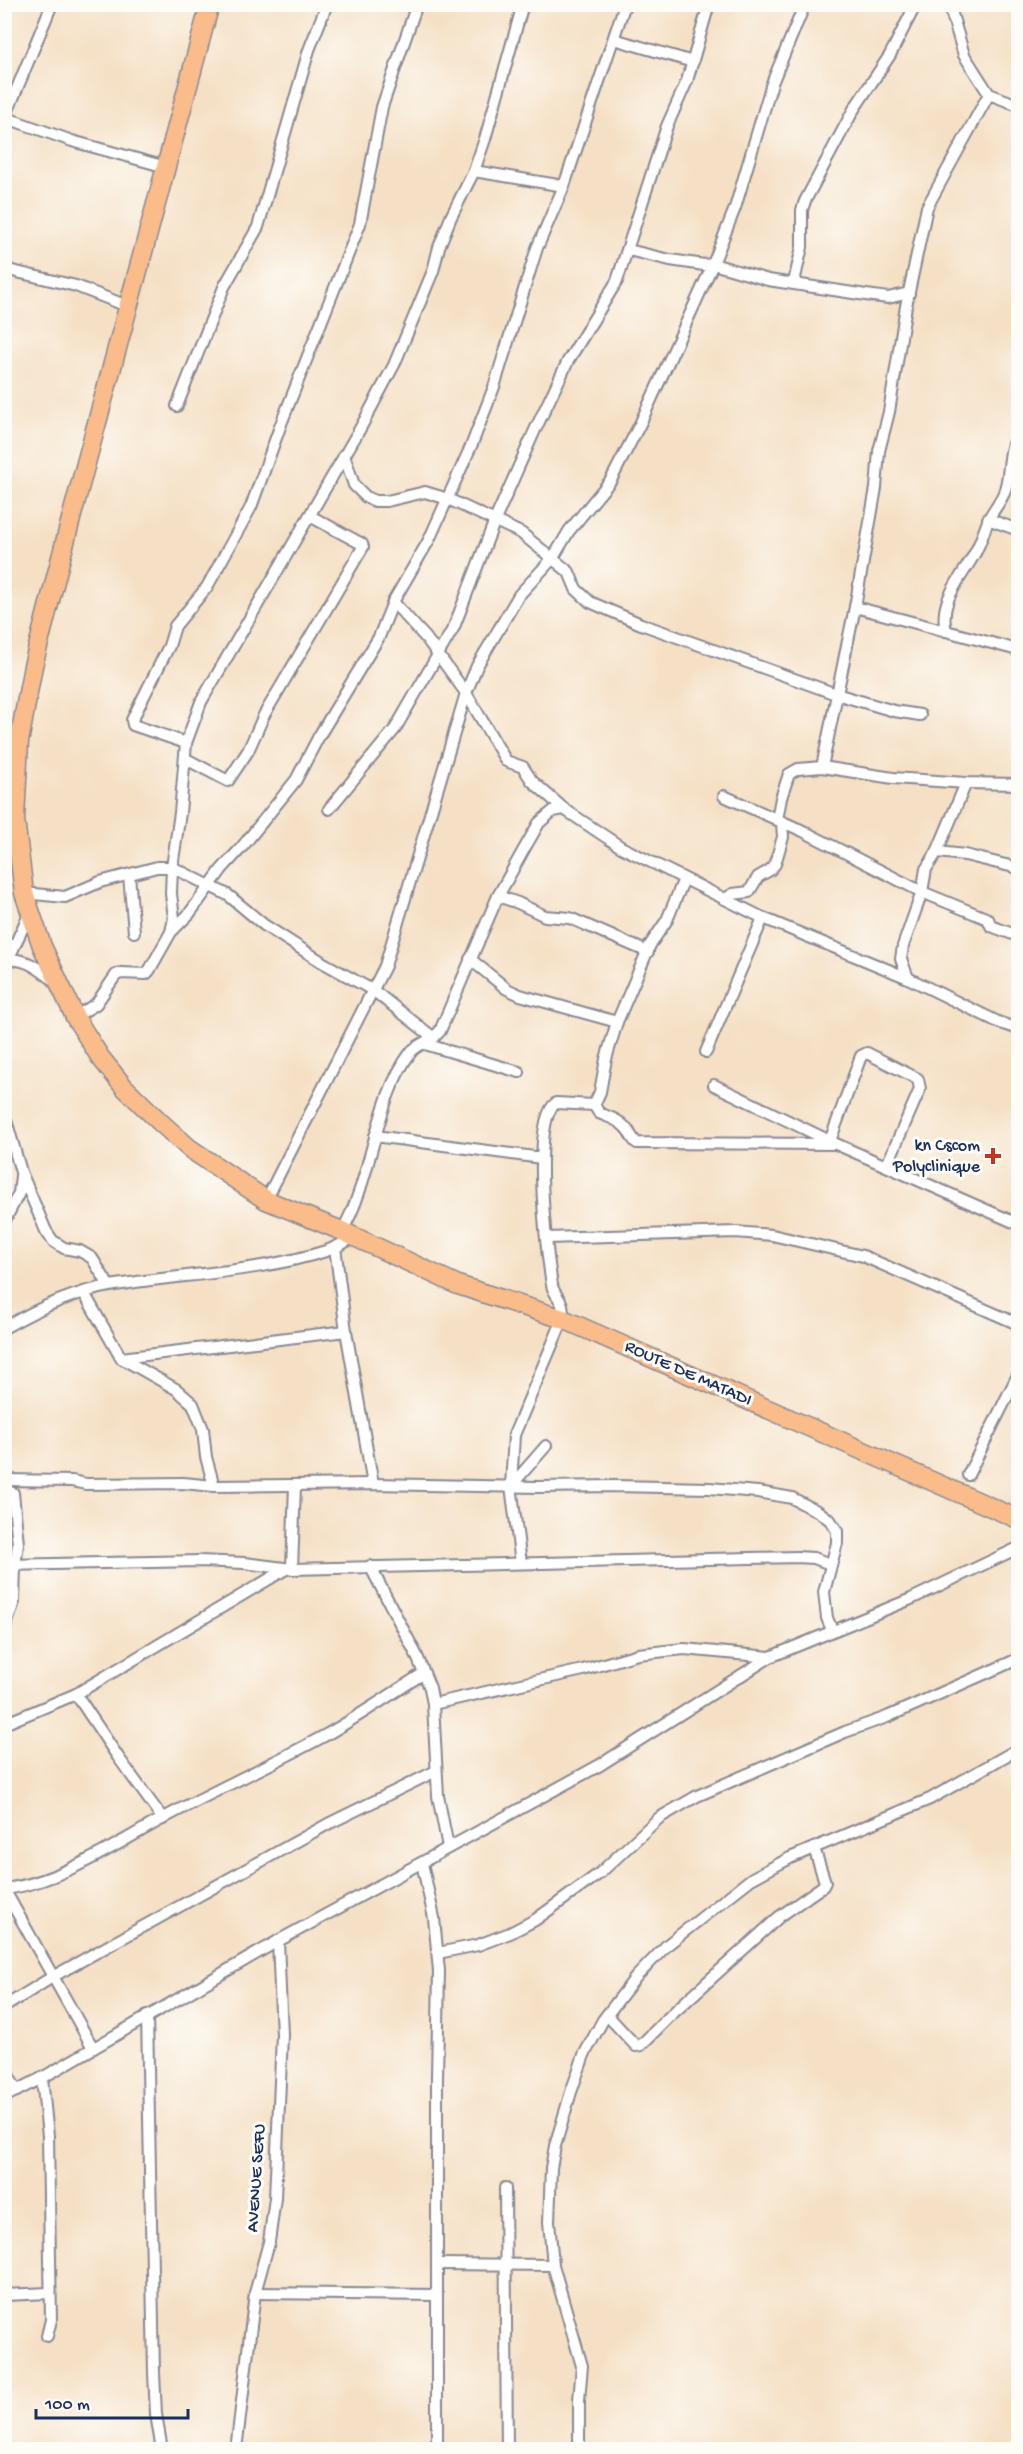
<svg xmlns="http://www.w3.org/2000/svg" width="1023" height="2454" font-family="'Gochi Hand',sans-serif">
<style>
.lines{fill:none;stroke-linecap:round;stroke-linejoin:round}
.minor-casing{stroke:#888892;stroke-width:14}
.trunk-casing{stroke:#888892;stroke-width:21}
.minor{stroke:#fff;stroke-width:10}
.trunk{stroke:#f9bc8a;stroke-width:18}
.poi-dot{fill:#c8321e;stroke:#fdfcf7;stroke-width:2}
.labels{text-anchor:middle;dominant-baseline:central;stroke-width:6;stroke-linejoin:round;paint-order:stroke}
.poi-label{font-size:18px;fill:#1b2f5e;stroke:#fdfcf7;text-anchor:end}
.street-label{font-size:18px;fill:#1b2f5e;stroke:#fdfcf7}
</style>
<rect width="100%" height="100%" fill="#fdfcf7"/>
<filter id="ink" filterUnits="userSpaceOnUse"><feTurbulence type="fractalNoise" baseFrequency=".0167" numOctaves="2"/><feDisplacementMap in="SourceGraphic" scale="12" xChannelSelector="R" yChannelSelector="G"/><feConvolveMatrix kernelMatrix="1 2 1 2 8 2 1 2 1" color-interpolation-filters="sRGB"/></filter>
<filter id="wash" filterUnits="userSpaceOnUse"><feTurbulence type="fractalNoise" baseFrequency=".008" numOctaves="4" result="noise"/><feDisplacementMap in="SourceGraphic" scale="24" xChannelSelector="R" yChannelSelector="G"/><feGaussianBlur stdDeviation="1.35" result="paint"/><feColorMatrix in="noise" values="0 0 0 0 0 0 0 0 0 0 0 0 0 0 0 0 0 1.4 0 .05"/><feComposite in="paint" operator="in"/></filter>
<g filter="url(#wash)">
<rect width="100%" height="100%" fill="#f5e0c5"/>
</g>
<g filter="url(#ink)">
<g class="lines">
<defs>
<g id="minor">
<path d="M 949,4 L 964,55 L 989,94 L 1018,105"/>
<path d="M 614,39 L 693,62"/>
<path d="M 4,117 L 72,141 L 166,167"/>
<path d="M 4,120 L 52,4"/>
<path d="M 474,171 L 564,186"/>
<path d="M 628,250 L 670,260 L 704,265 L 713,264 L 768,280 L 866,295 L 888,298 L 909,293"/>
<path d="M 4,269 L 76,286 L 127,306"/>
<path d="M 794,282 L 802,247 L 802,210 L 805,201 L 854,109 L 890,55 L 916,4"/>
<path d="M 177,406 L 224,287 L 258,227 L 309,50 L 327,4"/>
<path d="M 344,455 L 354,485 L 366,497 L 375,501 L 387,501 L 425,492 L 448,499 L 521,533 L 569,572 L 576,589 L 590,602 L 641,624 L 836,694 L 894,711 L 920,715"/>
<path d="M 988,519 L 1018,530"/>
<path d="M 393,602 L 426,638 L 466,693 L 506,761 L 523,767 L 532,781 L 564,809 L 621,847 L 763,918 L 908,978 L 998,1022 L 1018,1029"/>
<path d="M 855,607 L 1018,650"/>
<path d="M 946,631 C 938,599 963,577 976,551 C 981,541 984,531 988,521 C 991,513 998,505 1002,497 C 1012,480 1006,448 1018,435"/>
<path d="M 186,743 L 133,725 L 132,720 L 169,646 L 175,626 L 207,587 L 251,507 L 281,424 L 360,224 L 382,107 L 417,4"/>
<path d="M 186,759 L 228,781 L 248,751 L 264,715 L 363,547 L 362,544 L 310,516"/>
<path d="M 822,767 L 855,607 L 876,488 L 879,451 L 889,412 L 906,306 L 927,207 L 989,94"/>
<path d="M 724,796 L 803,831 L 922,892 L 988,919 L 991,926 L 1018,936"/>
<path d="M 329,809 L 395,729 L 454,627 L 495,520 L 535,430 L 568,361 L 617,281 L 667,126 L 687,81 L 709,4"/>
<path d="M 777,820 L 781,798 L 789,774 L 798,769 L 822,767 L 893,778 L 966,783 L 1018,784"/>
<path d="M 937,852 L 965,855 L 1018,868"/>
<path d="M 129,875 L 134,932"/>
<path d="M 24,893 L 65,897 L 100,882 L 157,867 L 172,867 L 228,895 L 264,925 L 322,962 L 374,991 L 434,1038"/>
<path d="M 498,896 L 518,903 L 545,916 L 570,918 L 648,952"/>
<path d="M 725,899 L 733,894 L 749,892 L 758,877 L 770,870 L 775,864 L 783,837 L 782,822"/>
<path d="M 171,932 L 174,918 L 171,894 L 172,867 L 180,813 L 186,743 L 201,702 L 361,427 L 394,365 L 433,271 L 439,247 L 451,217 L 474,171 L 485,139 L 523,4"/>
<path d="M 470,959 L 507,989 L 520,995 L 617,1022"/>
<path d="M 8,960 L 30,912"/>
<path d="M 4,961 C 24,955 40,970 55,981"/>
<path d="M 908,978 L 901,959 L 903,946 L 922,892 L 926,869 L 937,852 L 966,783"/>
<path d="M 75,1017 L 96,1004 L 116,975 L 121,973 L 146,974 L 149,971 L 171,932 L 189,914 L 222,869 L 242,847 L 296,780 L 319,736 L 379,637 L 393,602 L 429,540 L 472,444 L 494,387 L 537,248 L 564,186 L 625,4"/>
<path d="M 425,1044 L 519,1072"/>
<path d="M 706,1052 L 763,918"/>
<path d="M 714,1085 L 836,1144 L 1018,1224"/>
<path d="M 594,1105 L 599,1113 C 608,1117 618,1119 625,1127 C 631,1132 631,1139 637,1143 L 833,1144"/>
<path d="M 4,1113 L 21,1172 L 46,1231 L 53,1241 L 64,1248 L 80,1251 L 92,1258 L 109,1286"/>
<path d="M 375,1136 L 542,1158"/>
<path d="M 830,1141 L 861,1056 L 867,1053 L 918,1079 L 920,1089 L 887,1165"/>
<path d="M 266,1200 L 385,966 L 466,693 L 477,666 L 519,595 L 553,558 L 569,531 L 611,480 L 640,424 L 713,264 L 735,208 L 772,83 L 805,4"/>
<path d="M 4,1222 L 19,1193 L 21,1176"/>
<path d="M 342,1231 C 373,1178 374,1101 411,1052 C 417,1044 431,1042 440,1031 L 498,896 L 523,851 L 539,823 L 553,811 L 564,809"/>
<path d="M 547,1238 L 736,1232 L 772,1235 L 863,1256 L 1018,1324"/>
<path d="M 335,1247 L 346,1331 L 373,1484"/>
<path d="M 84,1293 L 121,1358 L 176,1389 L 193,1404 L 203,1429 L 206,1457 L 214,1486"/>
<path d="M 4,1328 C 35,1310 74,1292 110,1286 C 181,1274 256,1273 326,1251 C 336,1248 345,1242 354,1237"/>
<path d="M 121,1358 L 346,1331"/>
<path d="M 968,1475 L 1018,1375"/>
<path d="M 4,1480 L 72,1481 L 86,1484 L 183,1483 L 214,1486 L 373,1484 L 537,1487 L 615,1486 L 709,1488 L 758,1492 L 792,1498 L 819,1512 L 830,1520 L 837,1531 L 837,1543 L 824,1592 L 827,1618 L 832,1630"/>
<path d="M 511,1486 L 546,1446"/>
<path d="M 4,1490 L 13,1493 L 18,1544 L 15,1565 L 14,1602 L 4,1631"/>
<path d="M 521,1563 L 511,1486 L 514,1435 L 563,1319 C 563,1315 563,1310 562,1305 C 560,1298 553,1293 552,1285 C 547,1254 530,1120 556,1103 L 594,1105 L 600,1092 L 606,1059 L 617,1022 L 650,945 L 667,920 L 684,879"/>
<path d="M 4,1565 L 200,1561 L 244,1563 L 292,1569 L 797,1557 L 814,1558 L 830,1564"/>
<path d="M 370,1566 L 417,1656 L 430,1688 L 433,1704 L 438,1796 L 448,1847"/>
<path d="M 292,1569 L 295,1486"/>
<path d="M 76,1694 L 118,1757 L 163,1819"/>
<path d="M 433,1704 L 583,1670 L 638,1654 L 684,1649 L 770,1657"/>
<path d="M 4,1724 L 76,1694 L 286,1569"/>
<path d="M 422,1863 L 434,1918 L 439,1971 L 437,2078 L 437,2450"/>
<path d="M 438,1953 L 478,1945 L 510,1933 L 535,1920 L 600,1873 L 659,1818 L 697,1796 L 845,1732 L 887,1717 L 1018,1659"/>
<path d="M 4,2007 L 54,1976 L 328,1824 L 436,1771"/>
<path d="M 607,2015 L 636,2046 L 641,2045 L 672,2014 L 779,1917 L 823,1886 L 825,1882 L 814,1848"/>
<path d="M 147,2016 L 154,2373 L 156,2414 L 162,2450"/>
<path d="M 93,2048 L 4,1889 C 59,1883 114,1845 162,1819 C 215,1790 271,1765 324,1736 C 358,1717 391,1694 424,1673"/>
<path d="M 4,2068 L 17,2091"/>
<path d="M 42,2078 L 48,2136 L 51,2320 L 47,2336"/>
<path d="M 4,2097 L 42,2078 L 278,1941 L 600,1765 L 770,1657 L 911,1599 L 1018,1548"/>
<path d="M 505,2188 L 507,2450"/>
<path d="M 438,2264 L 553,2265"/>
<path d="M 255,2293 L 437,2295"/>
<path d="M 4,2295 L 50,2293"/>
<path d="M 236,2450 L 255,2293 L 269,2242 L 275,2198 L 282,2035 L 278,1941"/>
<path d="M 579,2450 L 579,2400 L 582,2366 L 553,2265 L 549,2222 L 551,2168 L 555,2146 L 571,2092 L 584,2055 L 603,2020 L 636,1977 L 667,1945 L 751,1879 L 790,1858 L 930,1799 L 1018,1749"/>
</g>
<path id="trunk" d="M 210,4 L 72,515 L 33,666 L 19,742 L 15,819 L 24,893 L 42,946 L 75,1017 L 100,1057 L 124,1087 L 160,1122 L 189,1148 L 266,1200 L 342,1231 L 458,1285 L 563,1319 L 1018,1519"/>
</defs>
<use href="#minor" class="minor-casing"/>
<use href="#trunk" class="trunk-casing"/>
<use href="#minor" class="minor"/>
<use href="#trunk" class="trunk"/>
</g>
</g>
<path class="poi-dot" d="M990 1147h6v6h6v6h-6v6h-6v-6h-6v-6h6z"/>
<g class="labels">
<g class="poi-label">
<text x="980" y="1146">kn Cscom<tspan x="980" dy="21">Polyclinique</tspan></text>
</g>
<g class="street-label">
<text transform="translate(688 1374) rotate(24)">ROUTE DE MATADI</text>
<text transform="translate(257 2178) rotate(-86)">AVENUE SEFU</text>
</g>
</g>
<rect width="1023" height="2454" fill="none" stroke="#fdfcf7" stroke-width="24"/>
<path d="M36 2409v9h152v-9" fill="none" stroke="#1b2f5e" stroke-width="3"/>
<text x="45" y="2409" font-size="18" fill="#1b2f5e" stroke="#fdfcf7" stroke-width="4.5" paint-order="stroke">100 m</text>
</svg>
